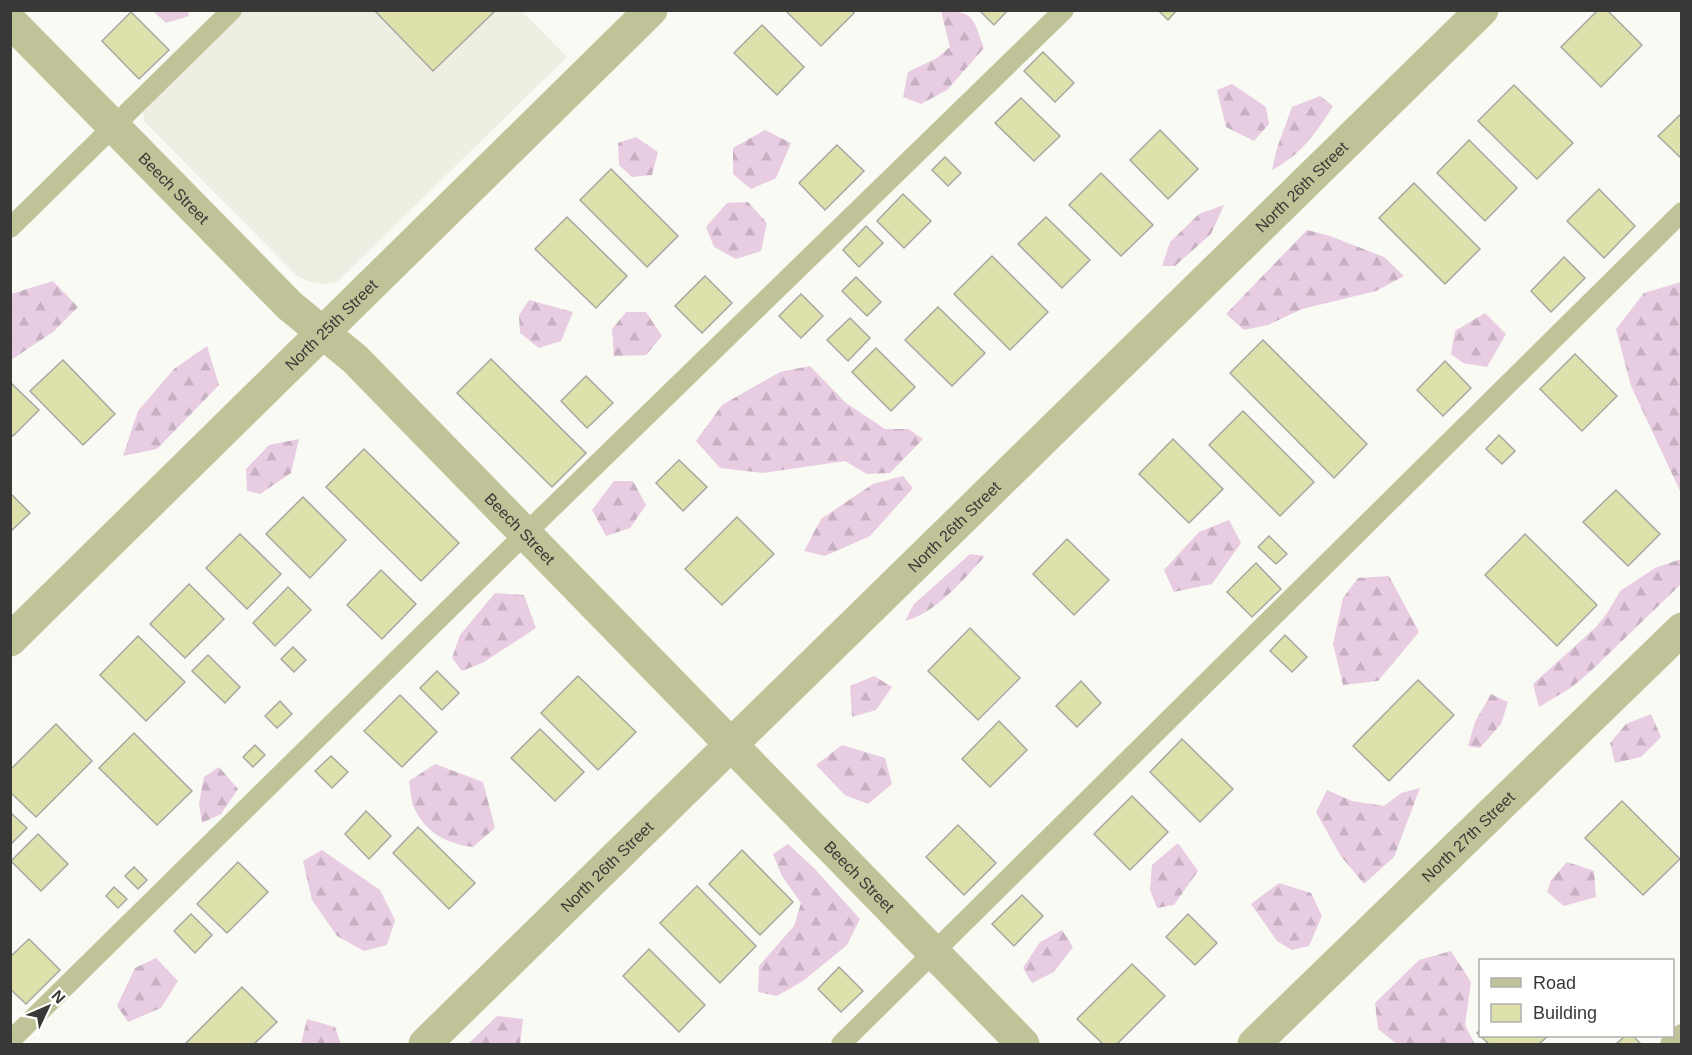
<svg xmlns="http://www.w3.org/2000/svg" width="1692" height="1055" font-family="Helvetica,sans-serif">
<style>
.built{fill:#eeeee2}
.forest{fill:url(#forest-firs)}
.building{fill:#dfe1ad;stroke:#a7a8a3;stroke-width:1.5}
.lines{fill:none;stroke-linecap:round;stroke-linejoin:round}
.service{stroke:#c0c297;stroke-width:20}
.minor{stroke:#c0c297;stroke-width:33}
.tertiary{stroke:#c0c297;stroke-width:33}
.labels{text-anchor:middle;dominant-baseline:central;stroke-width:6;stroke-linejoin:round;paint-order:stroke}
.street-label{font-size:16px;fill:#383836;stroke:#fffffe}
</style>
<defs>
<pattern id="forest-firs" width="22" height="20" patternUnits="userSpaceOnUse" patternTransform="scale(1.5)"><rect width="22" height="20" fill="#e7cce2"/><path d="M5 1l3.5 6h-7zM16 11l3.5 6h-7z" fill="#c7b0c2"/></pattern>
</defs>
<rect width="100%" height="100%" fill="#fafaf4"/>
<path class="built" d="M 240,11 L 522,11 L 567,57 L 337,282 L 325,284 L 310,282 L 297,276 L 144,121 L 143,110 Z"/>
<g class="forest">
<path d="M 153,11 L 188,11 L 189,16 L 166,23 Z"/>
<path d="M 941,11 C 975,10 973,19 984,48 L 947,90 L 921,104 L 903,97 L 908,72 L 937,58 L 950,47 Z"/>
<path d="M 1232,84 L 1266,107 L 1269,124 L 1254,141 L 1226,127 L 1217,90 Z"/>
<path d="M 1320,96 L 1333,106 C 1315,134 1302,154 1272,170 L 1277,148 L 1292,107 Z"/>
<path d="M 765,130 L 791,143 L 776,178 L 751,189 L 733,174 L 733,148 Z"/>
<path d="M 636,137 L 658,152 L 652,175 L 632,177 L 619,165 L 618,143 Z"/>
<path d="M 748,202 L 767,223 L 761,251 L 736,259 L 714,247 L 706,227 L 727,203 Z"/>
<path d="M 1224,205 L 1211,234 L 1175,266 L 1162,266 L 1170,242 L 1199,214 Z"/>
<path d="M 1307,230 L 1330,236 L 1384,257 L 1404,276 L 1376,291 L 1302,309 L 1268,325 L 1244,330 L 1226,314 Z"/>
<path d="M 53,281 L 78,307 L 53,332 L 11,360 L 11,294 Z"/>
<path d="M 1681,282 L 1682,282 L 1681,493 L 1631,386 L 1616,329 L 1644,293 Z"/>
<path d="M 529,300 L 573,312 L 561,341 L 539,348 L 520,333 L 519,315 Z"/>
<path d="M 626,312 L 646,312 L 662,336 L 646,355 L 614,356 L 612,329 Z"/>
<path d="M 1485,313 L 1506,334 L 1487,367 L 1463,363 L 1451,354 L 1455,331 Z"/>
<path d="M 207,346 L 219,385 L 157,449 L 123,456 L 138,411 L 174,369 Z"/>
<path d="M 810,366 L 846,403 L 885,429 L 908,429 L 923,439 L 890,473 L 867,474 L 845,461 L 763,473 L 720,468 L 696,441 L 722,405 L 780,372 Z"/>
<path d="M 299,439 L 291,473 L 260,494 L 247,491 L 246,469 L 269,445 Z"/>
<path d="M 903,476 L 913,488 L 870,536 L 825,556 L 804,551 L 821,519 L 873,484 Z"/>
<path d="M 614,481 L 633,481 L 646,505 L 630,528 L 606,536 L 592,510 Z"/>
<path d="M 1229,520 L 1241,543 L 1212,584 L 1174,592 L 1164,570 L 1199,532 Z"/>
<path d="M 970,554 L 985,556 C 965,578 935,614 905,621 L 914,604 Z"/>
<path d="M 1681,559 L 1681,584 L 1592,670 L 1572,687 L 1539,707 L 1533,684 L 1595,628 L 1608,612 L 1620,591 L 1655,568 Z"/>
<path d="M 1389,576 L 1419,632 L 1378,681 L 1343,685 L 1333,644 L 1343,598 L 1358,578 Z"/>
<path d="M 495,593 L 524,595 L 536,628 L 484,662 L 462,671 L 452,658 L 460,635 Z"/>
<path d="M 874,676 L 892,687 L 876,710 L 852,717 L 850,686 Z"/>
<path d="M 1491,694 L 1508,702 L 1501,724 L 1480,748 L 1468,746 L 1475,722 Z"/>
<path d="M 1651,714 L 1661,737 L 1641,757 L 1615,763 L 1610,743 L 1626,724 Z"/>
<path d="M 842,745 L 885,758 L 892,784 L 868,804 L 845,795 L 816,765 Z"/>
<path d="M 435,764 L 483,782 L 495,828 L 473,847 C 446,844 423,831 413,805 C 411,798 410,788 409,781 Z"/>
<path d="M 219,767 L 238,789 L 221,814 L 202,823 L 199,803 L 204,777 Z"/>
<path d="M 1420,788 L 1394,857 L 1364,884 L 1340,855 L 1316,812 L 1327,790 L 1352,801 L 1384,806 L 1401,793 Z"/>
<path d="M 1178,843 L 1198,871 L 1174,905 L 1157,908 L 1150,890 L 1152,865 Z"/>
<path d="M 788,844 L 814,868 L 860,919 L 847,945 L 803,981 L 777,996 L 758,992 L 759,966 L 794,926 L 801,903 L 782,876 L 773,854 Z"/>
<path d="M 322,850 L 380,890 L 395,920 L 387,945 L 364,951 L 337,936 L 312,900 L 303,861 Z"/>
<path d="M 1567,862 L 1594,871 L 1596,897 L 1564,906 L 1547,892 L 1551,880 Z"/>
<path d="M 1279,883 L 1311,893 L 1322,916 L 1309,946 L 1292,950 L 1277,941 L 1251,904 Z"/>
<path d="M 1062,930 L 1073,947 L 1054,972 L 1032,983 L 1023,968 L 1040,942 Z"/>
<path d="M 1451,951 L 1471,982 L 1465,1025 L 1475,1044 L 1397,1044 L 1378,1029 L 1375,1003 L 1419,960 Z"/>
<path d="M 156,958 L 178,981 L 161,1008 L 128,1022 L 117,1006 L 135,968 Z"/>
<path d="M 497,1016 L 523,1019 L 520,1044 L 468,1044 Z"/>
<path d="M 307,1019 L 335,1027 L 341,1044 L 301,1044 Z"/>
</g>
<g class="building">
<path d="M 374,10 L 496,10 L 433,71 Z"/>
<path d="M 785,10 L 851,10 L 854,13 L 821,46 Z"/>
<path d="M 979,10 L 1008,10 L 994,25 Z"/>
<path d="M 1158,10 L 1177,10 L 1168,20 Z"/>
<path d="M 1598,10 L 1607,10 L 1642,45 L 1601,87 L 1561,47 Z"/>
<path d="M 131,12 L 169,50 L 139,79 L 102,41 Z"/>
<path d="M 762,25 L 804,67 L 777,95 L 734,53 Z"/>
<path d="M 1043,52 L 1074,83 L 1055,102 L 1024,71 Z"/>
<path d="M 1514,85 L 1573,143 L 1537,179 L 1478,121 Z"/>
<path d="M 1021,98 L 1060,136 L 1034,161 L 995,123 Z"/>
<path d="M 1682,113 L 1682,159 L 1658,136 Z"/>
<path d="M 1160,130 L 1198,169 L 1168,199 L 1130,160 Z"/>
<path d="M 1469,140 L 1517,188 L 1485,221 L 1437,173 Z"/>
<path d="M 837,145 L 864,171 L 825,210 L 799,183 Z"/>
<path d="M 945,157 L 961,173 L 948,186 L 932,170 Z"/>
<path d="M 611,169 L 678,236 L 647,267 L 580,200 Z"/>
<path d="M 1101,173 L 1153,225 L 1121,256 L 1069,205 Z"/>
<path d="M 1414,183 L 1480,249 L 1445,284 L 1379,218 Z"/>
<path d="M 1599,189 L 1635,226 L 1604,258 L 1567,221 Z"/>
<path d="M 903,194 L 931,221 L 904,248 L 877,221 Z"/>
<path d="M 567,217 L 627,276 L 596,308 L 535,249 Z"/>
<path d="M 1046,217 L 1090,260 L 1062,288 L 1018,244 Z"/>
<path d="M 866,226 L 883,243 L 859,267 L 843,250 Z"/>
<path d="M 992,256 L 1048,312 L 1010,350 L 954,294 Z"/>
<path d="M 1564,257 L 1585,278 L 1551,312 L 1531,291 Z"/>
<path d="M 705,276 L 732,303 L 702,333 L 675,306 Z"/>
<path d="M 856,277 L 881,302 L 867,316 L 842,291 Z"/>
<path d="M 801,294 L 823,316 L 801,338 L 779,316 Z"/>
<path d="M 938,307 L 985,353 L 952,386 L 905,340 Z"/>
<path d="M 850,318 L 870,338 L 848,361 L 827,340 Z"/>
<path d="M 1263,340 L 1367,444 L 1334,478 L 1230,373 Z"/>
<path d="M 876,348 L 915,387 L 891,411 L 852,372 Z"/>
<path d="M 1575,354 L 1617,396 L 1582,431 L 1540,389 Z"/>
<path d="M 491,359 L 586,453 L 552,487 L 457,393 Z"/>
<path d="M 63,360 L 115,414 L 83,445 L 30,391 Z"/>
<path d="M 1445,361 L 1471,388 L 1443,416 L 1417,390 Z"/>
<path d="M 586,376 L 613,403 L 587,428 L 561,401 Z"/>
<path d="M 10,382 L 39,410 L 13,436 L 10,433 Z"/>
<path d="M 1243,411 L 1314,482 L 1280,516 L 1209,445 Z"/>
<path d="M 1499,435 L 1515,451 L 1502,464 L 1486,449 Z"/>
<path d="M 1173,439 L 1223,489 L 1189,523 L 1139,474 Z"/>
<path d="M 364,449 L 459,543 L 421,581 L 326,487 Z"/>
<path d="M 679,460 L 707,487 L 683,511 L 656,483 Z"/>
<path d="M 1616,490 L 1660,534 L 1628,566 L 1583,522 Z"/>
<path d="M 10,493 L 30,513 L 10,532 Z"/>
<path d="M 303,497 L 346,540 L 310,578 L 266,534 Z"/>
<path d="M 737,517 L 774,554 L 722,605 L 685,569 Z"/>
<path d="M 240,534 L 281,574 L 247,609 L 206,568 Z"/>
<path d="M 1525,534 L 1597,605 L 1557,646 L 1485,575 Z"/>
<path d="M 1269,536 L 1287,554 L 1276,564 L 1258,547 Z"/>
<path d="M 1067,539 L 1109,580 L 1074,615 L 1033,574 Z"/>
<path d="M 1256,563 L 1281,589 L 1252,617 L 1227,592 Z"/>
<path d="M 381,570 L 416,604 L 382,639 L 347,605 Z"/>
<path d="M 189,584 L 224,619 L 185,658 L 150,624 Z"/>
<path d="M 288,587 L 311,610 L 275,646 L 253,623 Z"/>
<path d="M 970,628 L 1020,678 L 978,720 L 928,671 Z"/>
<path d="M 1285,635 L 1307,657 L 1292,672 L 1270,651 Z"/>
<path d="M 138,636 L 185,682 L 146,721 L 100,675 Z"/>
<path d="M 293,647 L 306,660 L 294,672 L 281,659 Z"/>
<path d="M 208,655 L 240,687 L 225,703 L 192,671 Z"/>
<path d="M 437,671 L 459,693 L 442,710 L 420,688 Z"/>
<path d="M 578,676 L 636,732 L 598,770 L 541,713 Z"/>
<path d="M 1418,680 L 1454,715 L 1389,781 L 1353,746 Z"/>
<path d="M 1081,681 L 1101,703 L 1077,727 L 1056,706 Z"/>
<path d="M 400,695 L 437,732 L 402,767 L 364,731 Z"/>
<path d="M 280,701 L 292,714 L 277,728 L 265,716 Z"/>
<path d="M 999,721 L 1027,750 L 990,787 L 962,759 Z"/>
<path d="M 56,724 L 92,761 L 36,817 L 10,792 L 10,770 Z"/>
<path d="M 540,729 L 584,772 L 555,801 L 511,758 Z"/>
<path d="M 134,733 L 192,791 L 157,825 L 99,768 Z"/>
<path d="M 1182,739 L 1233,789 L 1200,822 L 1150,772 Z"/>
<path d="M 255,745 L 265,755 L 253,767 L 243,757 Z"/>
<path d="M 331,756 L 348,772 L 332,788 L 315,771 Z"/>
<path d="M 1132,796 L 1168,832 L 1130,870 L 1094,834 Z"/>
<path d="M 1622,801 L 1680,859 L 1643,895 L 1585,838 Z"/>
<path d="M 366,811 L 391,836 L 369,859 L 345,834 Z"/>
<path d="M 10,812 L 27,828 L 10,845 Z"/>
<path d="M 958,825 L 996,863 L 964,895 L 926,857 Z"/>
<path d="M 418,827 L 475,883 L 449,909 L 393,853 Z"/>
<path d="M 38,834 L 68,864 L 41,891 L 11,861 Z"/>
<path d="M 742,850 L 793,902 L 760,935 L 709,884 Z"/>
<path d="M 238,862 L 268,892 L 227,933 L 197,904 Z"/>
<path d="M 134,867 L 147,880 L 138,889 L 125,876 Z"/>
<path d="M 697,886 L 756,946 L 720,983 L 660,923 Z"/>
<path d="M 114,887 L 127,899 L 118,908 L 106,896 Z"/>
<path d="M 1022,895 L 1043,916 L 1014,946 L 992,924 Z"/>
<path d="M 191,914 L 212,935 L 195,953 L 174,931 Z"/>
<path d="M 1188,914 L 1217,943 L 1195,965 L 1166,937 Z"/>
<path d="M 29,939 L 60,970 L 26,1004 L 10,989 L 10,957 Z"/>
<path d="M 649,949 L 705,1005 L 679,1032 L 623,976 Z"/>
<path d="M 1132,964 L 1165,996 L 1117,1044 L 1103,1044 L 1077,1019 Z"/>
<path d="M 839,967 L 863,991 L 841,1012 L 818,989 Z"/>
<path d="M 242,987 L 277,1022 L 254,1044 L 185,1044 Z"/>
<path d="M 1480,1030 L 1480,1036 L 1548,1036 L 1539,1044 L 1489,1044 L 1477,1033 Z"/>
<path d="M 1625,1036 L 1633,1036 L 1640,1043 L 1638,1044 L 1616,1044 Z"/>
</g>
<g class="lines">
<g class="service">
<path d="M 10,228 L 232,10"/>
<path d="M 10,1041 L 525,534 L 1064,10"/>
<path d="M 841,1044 L 1682,212"/>
<path d="M 1670,1044 L 1682,1034"/>
</g>
<g class="minor">
<path id="s1" d="M 10,21 L 290,306 L 355,359 L 1023,1044"/>
<path id="s2" d="M 425,1044 L 1482,10"/>
<path id="s3" d="M 1254,1044 L 1682,629"/>
</g>
<path class="tertiary" id="s4" d="M 10,640 L 651,10"/>
</g>
<g class="labels">
<g class="street-label">
<text stroke="none"><textPath href="#s2" startOffset="1226">North 26th Street</textPath></text>
<text stroke="none"><textPath href="#s1" startOffset="234">Beech Street</textPath></text>
<text stroke="none"><textPath href="#s4" startOffset="450">North 25th Street</textPath></text>
<text stroke="none"><textPath href="#s2" startOffset="740">North 26th Street</textPath></text>
<text stroke="none"><textPath href="#s1" startOffset="720">Beech Street</textPath></text>
<text stroke="none"><textPath href="#s3" startOffset="298">North 27th Street</textPath></text>
<text stroke="none"><textPath href="#s2" startOffset="254">North 26th Street</textPath></text>
<text stroke="none"><textPath href="#s1" startOffset="1206">Beech Street</textPath></text>
</g>
</g>
<rect width="1692" height="1055" fill="none" stroke="#383836" stroke-width="24"/>
<rect x="1479" y="959" width="195" height="78" fill="#fffffe" stroke="#afafae" stroke-width="1.5"/>
<rect x="1491" y="978" width="30" height="9" fill="#c0c297" stroke="#afafae" stroke-width="1.5"/>
<text x="1533" y="989" font-size="18" fill="#383836">Road</text>
<rect x="1491" y="1004" width="30" height="18" fill="#dfe1ad" stroke="#afafae" stroke-width="1.5"/>
<text x="1533" y="1019" font-size="18" fill="#383836">Building</text>
<g transform="translate(48 1007) rotate(46)" stroke="#fffffe" stroke-width="4.5" paint-order="stroke">
<path d="M0-4.5L10 22L0 15L-10 22Z" fill="#383836"/>
<text y="-9" font-size="16" font-weight="bold" text-anchor="middle" fill="#383836">N</text>
</g>
</svg>
